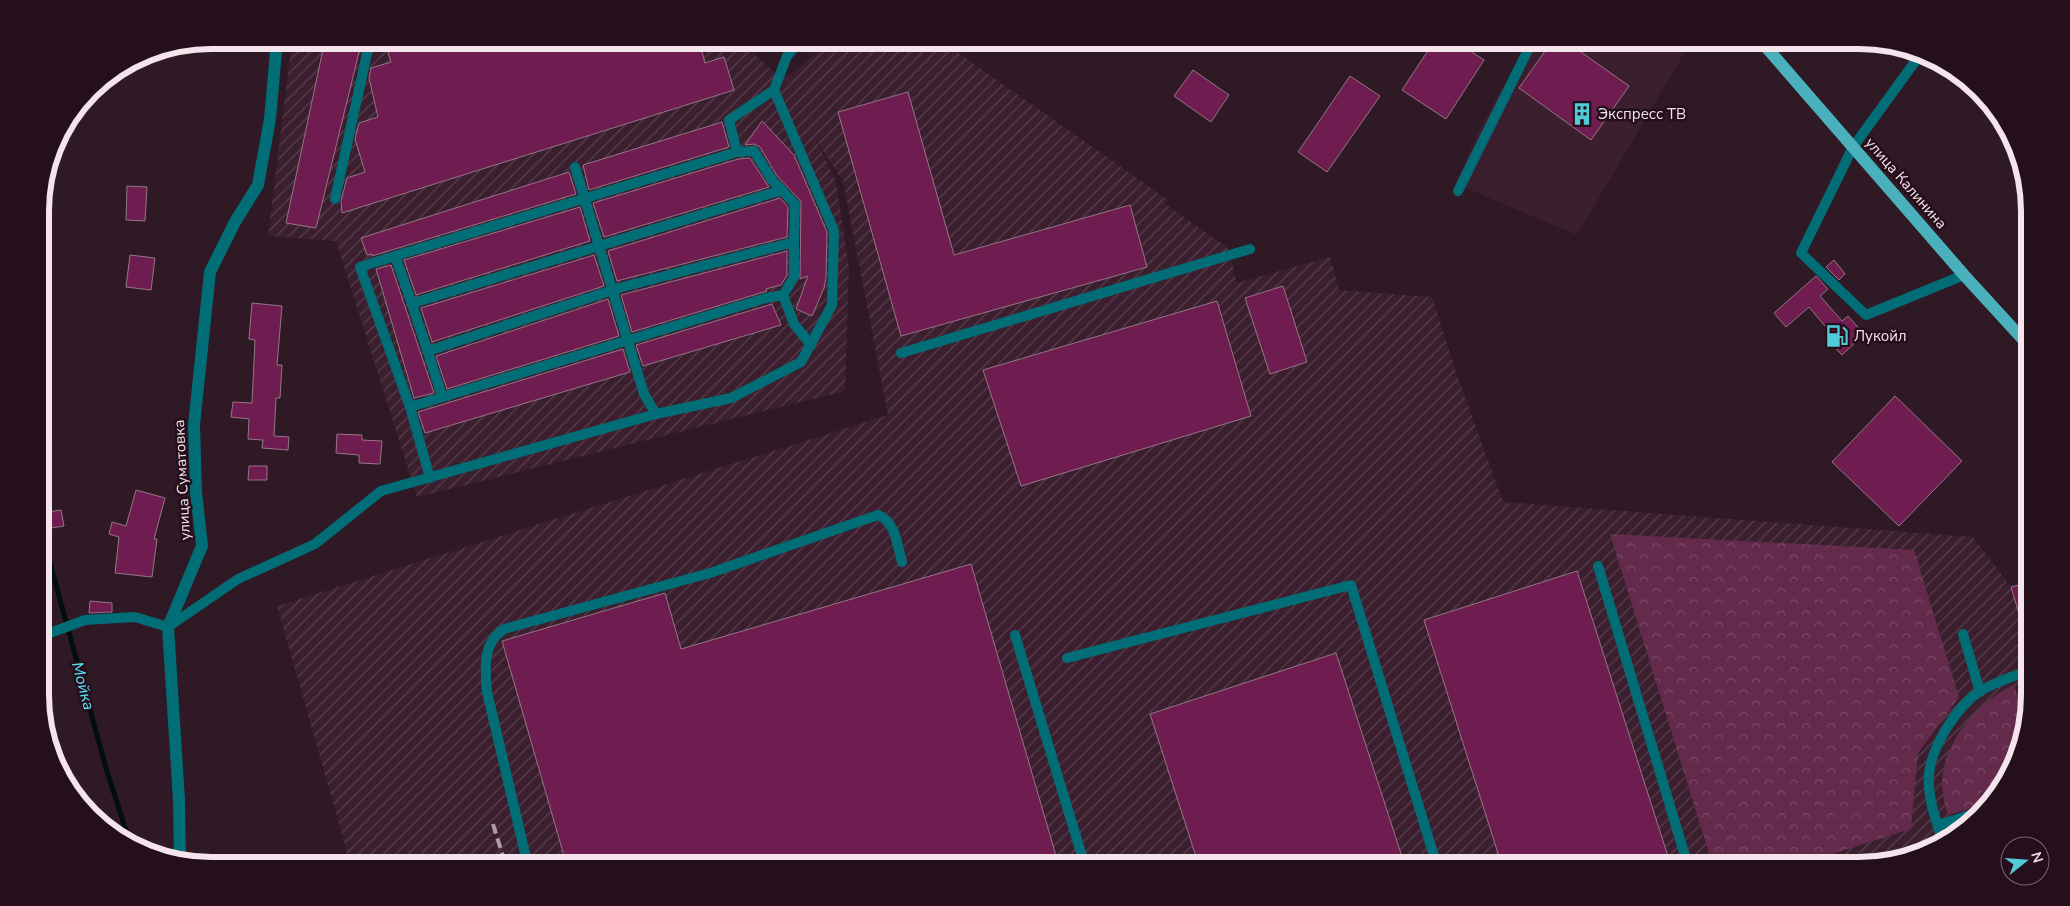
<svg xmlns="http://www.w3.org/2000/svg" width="2070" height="906" font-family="'Nunito Sans',sans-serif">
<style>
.built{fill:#3b1f2f}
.industrial{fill:url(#industrial-furrows)}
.forest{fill:url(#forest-crowns)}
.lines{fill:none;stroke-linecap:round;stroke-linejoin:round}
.stream{stroke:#000e10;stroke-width:5}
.building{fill:#6f1d50;stroke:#937785}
.lane{stroke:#006d77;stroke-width:10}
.street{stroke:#006d77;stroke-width:12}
.primary{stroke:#49b0bc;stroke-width:12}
.rail{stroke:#ae9ca5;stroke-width:4;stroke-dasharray:10 5;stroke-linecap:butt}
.labels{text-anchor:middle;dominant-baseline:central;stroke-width:5;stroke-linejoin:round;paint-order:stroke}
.poi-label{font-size:15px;fill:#f4e4ec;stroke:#240f1b;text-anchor:start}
.street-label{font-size:15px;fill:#f4e4ec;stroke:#240f1b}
.water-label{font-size:16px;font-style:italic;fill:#53e8f9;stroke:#240f1b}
.rim{fill:none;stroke:#f4e4ec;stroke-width:6}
</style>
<defs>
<pattern id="industrial-furrows" width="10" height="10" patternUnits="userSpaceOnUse" patternTransform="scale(1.25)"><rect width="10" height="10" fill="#3b1f2f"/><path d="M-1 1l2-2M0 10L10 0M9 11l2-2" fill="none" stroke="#583f4d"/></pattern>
<pattern id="forest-crowns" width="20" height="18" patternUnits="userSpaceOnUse" patternTransform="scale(1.25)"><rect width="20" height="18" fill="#642a4c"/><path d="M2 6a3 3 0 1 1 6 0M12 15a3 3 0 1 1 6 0" fill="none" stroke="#7b4966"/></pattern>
</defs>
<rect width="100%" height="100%" fill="#2f1924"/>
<path class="built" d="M 1529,40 L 1692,40 L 1577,235 L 1456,184 L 1479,130 Z"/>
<path class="industrial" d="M 292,40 L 738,40 L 783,80 L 833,40 L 940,40 L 1168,200 L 1165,204 L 1228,248 L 1237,283 L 1330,257 L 1339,290 L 1432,297 L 1456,372 L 1503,502 L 1973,537 L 2011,587 L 2030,649 L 2030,696 L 2017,761 L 1963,831 L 1915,857 L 1870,866 L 351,866 L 277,606 L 888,415 L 843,181 L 816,140 L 836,181 L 849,268 L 845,391 L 417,497 L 336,241 L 268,236 Z"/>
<g class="forest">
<path d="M 1610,534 L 1914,550 L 1959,697 L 1918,753 L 1911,829 L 1794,866 L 1713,866 Z"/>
<path d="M 2014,685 L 2025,720 L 2017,761 L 1997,787 L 1981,792 L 1983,804 L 1948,815 C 1945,805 1942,795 1942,784 C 1943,742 1977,702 2014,685 Z"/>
</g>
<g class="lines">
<path class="stream" d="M 41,530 L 106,768 L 129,840"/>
</g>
<g class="building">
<path d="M 325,40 L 362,40 L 316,228 L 286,223 Z"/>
<path d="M 384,40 L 699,40 L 705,63 L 724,57 L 734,90 L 342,213 L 341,201 L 347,178 L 365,172 L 355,139 L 359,123 L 378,117 L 369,78 L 371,68 L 391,62 Z"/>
<path d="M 1435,40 L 1454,40 L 1484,60 L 1446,119 L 1402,90 Z"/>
<path d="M 1553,40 L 1564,40 L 1629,86 L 1591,140 L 1519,88 Z"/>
<path d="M 1193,70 L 1229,95 L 1211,122 L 1174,96 Z"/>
<path d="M 1350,76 L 1380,96 L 1327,172 L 1298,152 Z"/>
<path d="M 908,92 L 954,255 L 1130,205 L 1147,267 L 901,336 L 838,112 Z"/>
<path d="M 762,121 L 794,155 L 827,232 L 826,278 L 824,288 L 812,316 L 796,309 L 808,276 L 800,279 L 801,201 L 777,176 L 760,147 L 754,144 L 745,145 Z"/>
<path d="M 722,122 L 729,147 L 589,190 L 583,165 Z"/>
<path d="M 750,158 L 769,187 L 604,237 L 593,203 L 738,159 Z"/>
<path d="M 569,172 L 576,194 L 372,256 L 372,254 L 367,255 L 361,238 Z"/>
<path d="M 127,186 L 147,187 L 145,221 L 126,220 Z"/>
<path d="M 780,198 L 788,207 L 787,237 L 617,281 L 608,251 Z"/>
<path d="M 580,207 L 590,241 L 416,295 L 404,260 Z"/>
<path d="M 787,251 L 787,275 L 781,285 L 766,289 L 767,291 L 632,332 L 621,295 Z"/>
<path d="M 130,255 L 155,258 L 151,290 L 126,287 Z"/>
<path d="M 594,255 L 604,286 L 432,342 L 421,308 Z"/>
<path d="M 1834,260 L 1845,274 L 1839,280 L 1826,267 Z"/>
<path d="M 391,265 L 434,393 L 414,398 L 376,269 Z"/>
<path d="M 1816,276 L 1828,289 L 1820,296 L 1842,321 L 1848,316 L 1864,334 L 1842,355 L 1825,337 L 1830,332 L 1809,307 L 1786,327 L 1774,313 Z"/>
<path d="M 1283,286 L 1307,362 L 1270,374 L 1245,298 Z"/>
<path d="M 608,299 L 619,336 L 447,389 L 436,356 Z"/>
<path d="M 1217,301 L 1251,416 L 1021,486 L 983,370 Z"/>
<path d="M 252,303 L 282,306 L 277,365 L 282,365 L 280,398 L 276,398 L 274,436 L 289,437 L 288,450 L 262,448 L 263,440 L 248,439 L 249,419 L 231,417 L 233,402 L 252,403 L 255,340 L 249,339 Z"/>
<path d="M 772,304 L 781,325 L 643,366 L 636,345 Z"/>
<path d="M 623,349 L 630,372 L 425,433 L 418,412 Z"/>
<path d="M 1895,396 L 1962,461 L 1899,526 L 1832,462 Z"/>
<path d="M 337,434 L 362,435 L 362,440 L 382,441 L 380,464 L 359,463 L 359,455 L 336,453 Z"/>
<path d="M 249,466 L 267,466 L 267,480 L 248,480 Z"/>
<path d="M 136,490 L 165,498 L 154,539 L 157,539 L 152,577 L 115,573 L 119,537 L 109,534 L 112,522 L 126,526 Z"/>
<path d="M 61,510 L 64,526 L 51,528 L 48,512 Z"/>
<path d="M 971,564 L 1059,866 L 567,866 L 502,641 L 665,593 L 681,649 Z"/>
<path d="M 1577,571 L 1671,866 L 1502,866 L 1424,620 Z"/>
<path d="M 2030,582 L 2030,637 L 2026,637 L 2011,587 Z"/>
<path d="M 90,601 L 112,603 L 112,612 L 89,613 Z"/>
<path d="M 1336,653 L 1405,866 L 1199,866 L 1150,714 Z"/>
</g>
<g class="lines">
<g class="lane">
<path d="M 1922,52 L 1853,147 L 1801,253 L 1866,315 L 1964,275"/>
<path d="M 737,152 L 729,120 L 774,90"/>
<path d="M 575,167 L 644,394 L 656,414 L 731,398 L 801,362 L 832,305 L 834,231 L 774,90 L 787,56 L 801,40"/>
<path d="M 1458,191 L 1533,40"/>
<path d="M 335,199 L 370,40"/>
<path d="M 395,256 L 360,267 L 410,407 L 430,478"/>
<path d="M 783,295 L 794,324 L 811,345"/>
<path d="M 413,303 L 782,190"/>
<path d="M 428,351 L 619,288 L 794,242 L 795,204 L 772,180 L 754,151 L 737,152 L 395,256 C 412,302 427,349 442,396"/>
<path d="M 901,353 L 1250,249"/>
<path d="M 410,407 L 766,298 L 783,295 L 794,277 L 794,237"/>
<path d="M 1598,566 L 1688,866"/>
<path d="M 41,633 L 50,633 L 85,620 L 135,617 L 168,627 L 238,579 L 315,544 L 381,491 L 656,414"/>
<path d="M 1963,634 L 1980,692"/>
<path d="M 1015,635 L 1085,866"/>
<path d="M 1067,658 L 1351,585 L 1437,866"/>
<path d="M 1938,825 L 1977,813"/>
<path d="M 1943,842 C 1936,820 1927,797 1929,774 C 1932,746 1956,707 1980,691 C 1996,682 2013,676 2030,670"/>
<path d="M 528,866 L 487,692 C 485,669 482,643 504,629 L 710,573 L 878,515 C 896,522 897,545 902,562"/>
</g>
<path class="street" d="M 180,860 L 179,800 L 168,627 L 202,546 L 196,492 L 194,425 L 210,272 L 235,222 L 258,185 L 270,119 L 277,40"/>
<path class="primary" d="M 1760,40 L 1964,275 L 2029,346"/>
<path class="rail" d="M 493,824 L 506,866"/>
</g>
<defs>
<symbol id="building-bare" viewBox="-9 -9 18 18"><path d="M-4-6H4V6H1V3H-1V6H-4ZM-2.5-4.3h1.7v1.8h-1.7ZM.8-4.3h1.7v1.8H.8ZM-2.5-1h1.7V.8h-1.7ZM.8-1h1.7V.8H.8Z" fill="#52cbd9" stroke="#240f1b" stroke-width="2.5" paint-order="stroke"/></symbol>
<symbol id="fuel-bare" viewBox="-9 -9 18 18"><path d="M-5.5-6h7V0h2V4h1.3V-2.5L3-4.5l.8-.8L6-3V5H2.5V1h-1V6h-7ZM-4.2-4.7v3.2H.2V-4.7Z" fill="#52cbd9" stroke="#240f1b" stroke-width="2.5" paint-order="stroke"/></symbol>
</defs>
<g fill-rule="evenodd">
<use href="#building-bare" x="1566" y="98" width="32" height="32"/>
<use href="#fuel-bare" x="1821" y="320" width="32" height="32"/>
</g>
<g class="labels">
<g class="poi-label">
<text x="1598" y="114">Экспресс ТВ</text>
<text x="1854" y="336">Лукойл</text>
</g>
<g class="street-label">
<text transform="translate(1906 183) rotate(49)">улица Калинина</text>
<text transform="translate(182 480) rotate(-93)">улица Суматовка</text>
</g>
<g class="water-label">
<text transform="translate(83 686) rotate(75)">Мойка</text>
</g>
</g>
<path d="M0 0H2070V906H0ZM211 49H1859A162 162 0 0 1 2021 211V695A162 162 0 0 1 1859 857H211A162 162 0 0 1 49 695V211A162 162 0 0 1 211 49Z" fill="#240f1b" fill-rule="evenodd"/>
<path class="rim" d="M211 49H1859A162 162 0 0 1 2021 211V695A162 162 0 0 1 1859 857H211A162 162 0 0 1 49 695V211A162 162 0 0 1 211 49Z"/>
<g transform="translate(2025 861) rotate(73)"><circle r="24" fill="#240f1b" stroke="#77646f"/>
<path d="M0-4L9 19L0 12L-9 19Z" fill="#52cbd9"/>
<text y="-8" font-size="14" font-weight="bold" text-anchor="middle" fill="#f4e4ec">N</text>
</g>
</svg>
